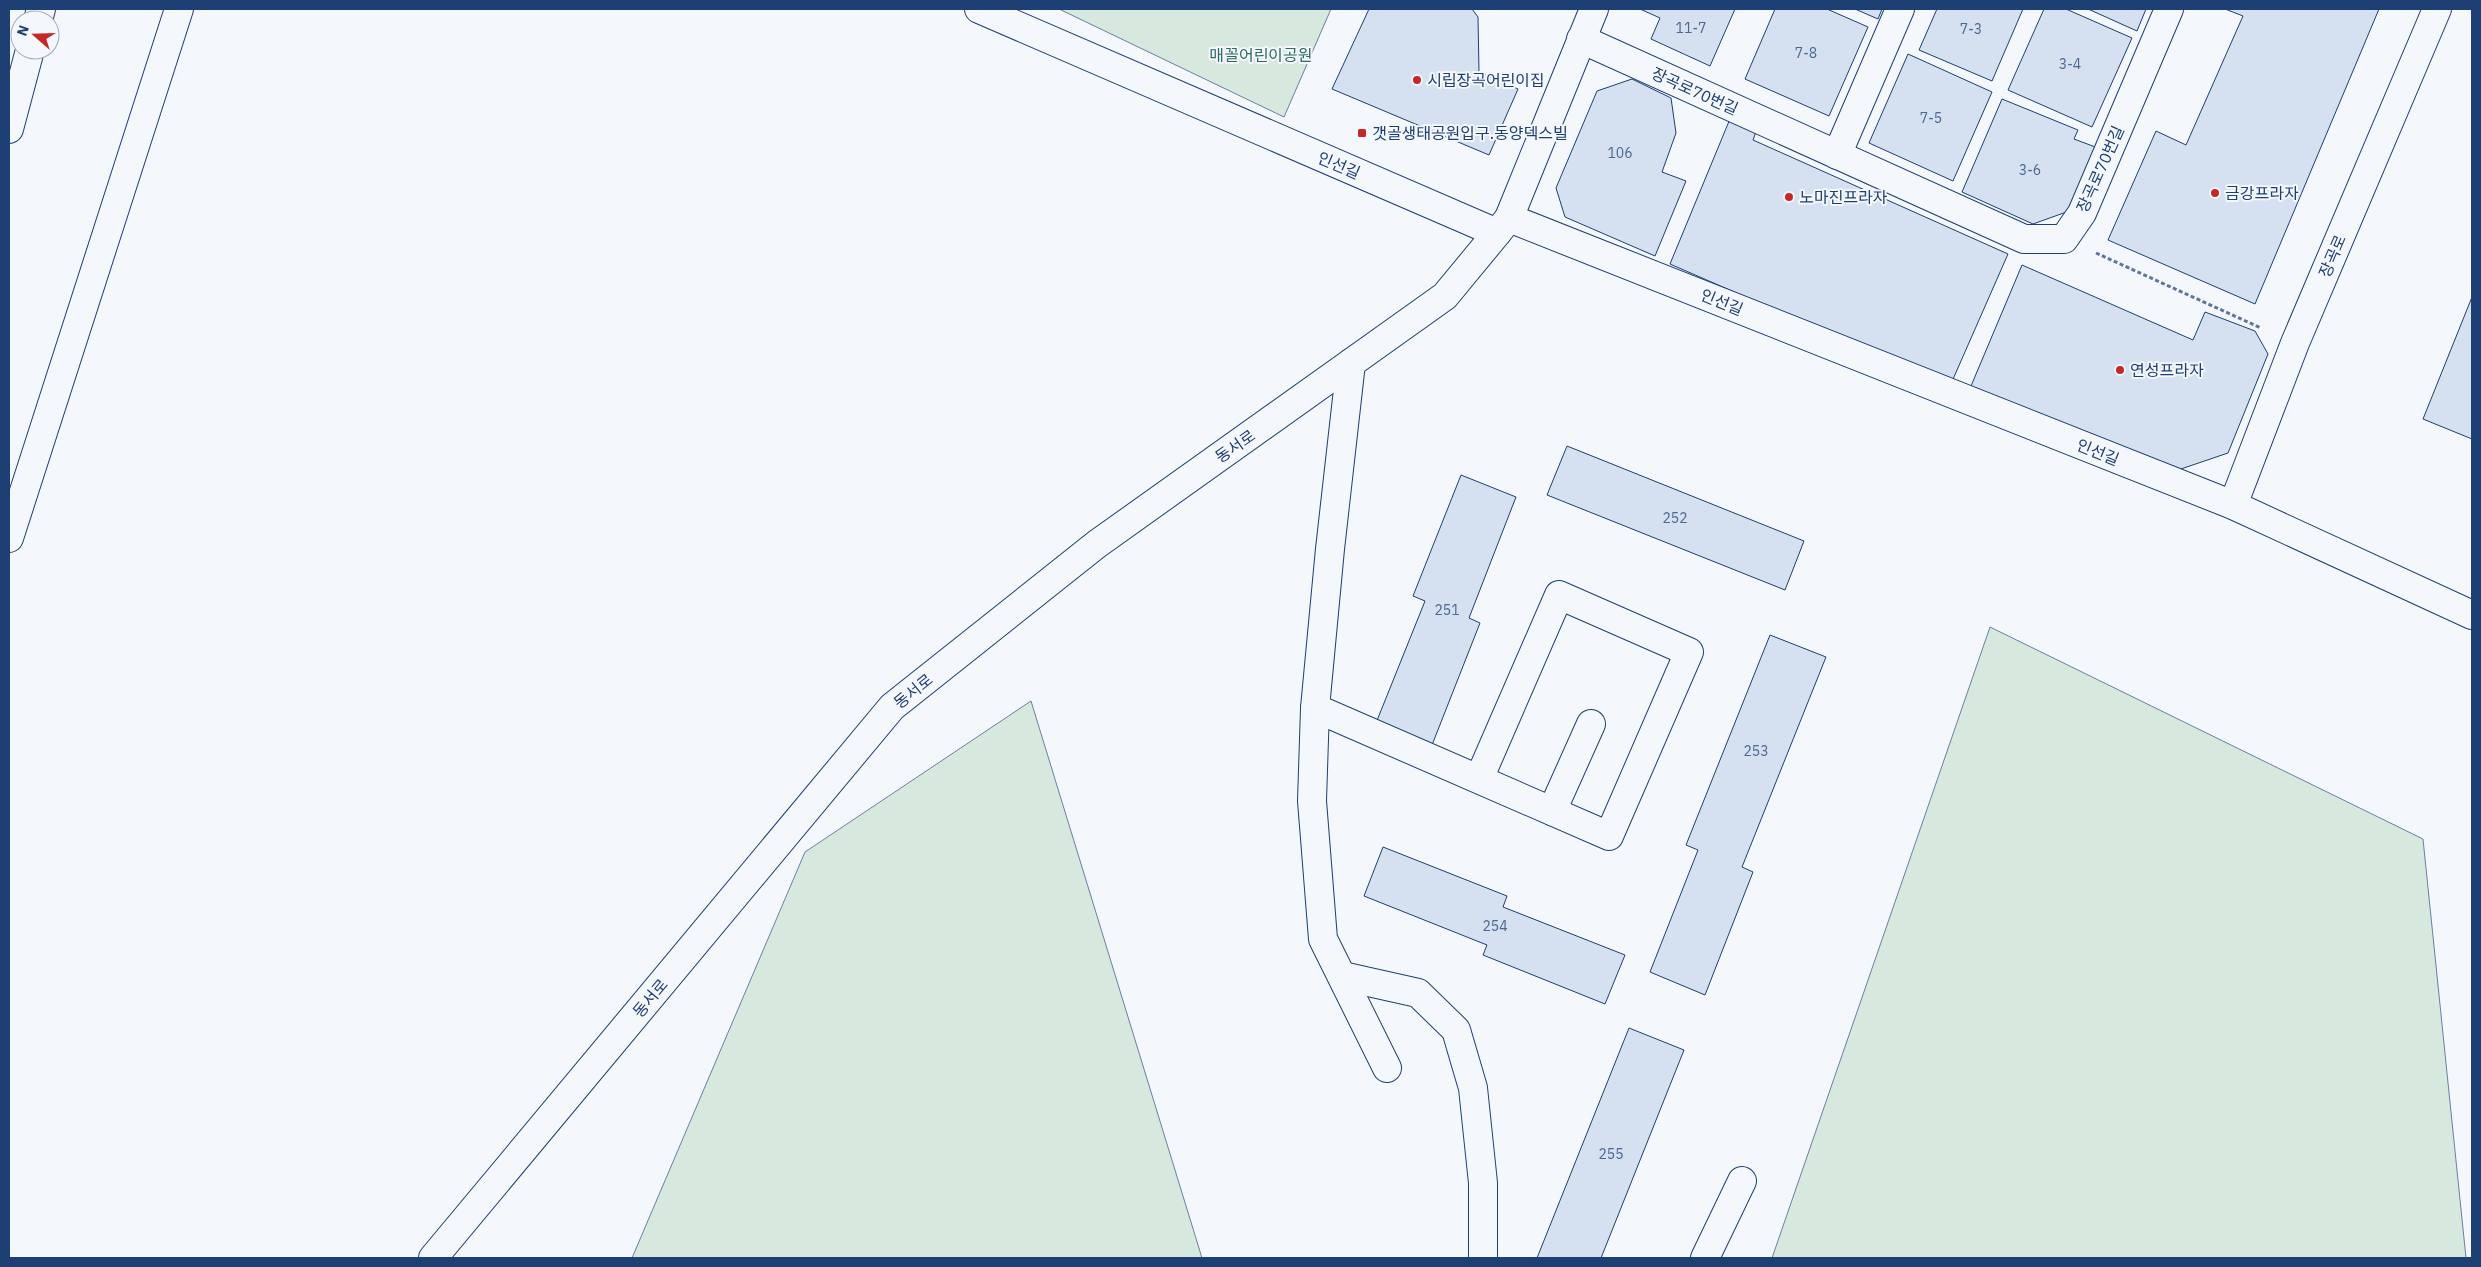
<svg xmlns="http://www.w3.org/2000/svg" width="2481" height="1267" font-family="'IBM Plex Sans','Noto Sans KR',sans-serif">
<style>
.green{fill:#d7e8df;stroke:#687fa3}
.building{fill:#d5e0f0;stroke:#1d3f73}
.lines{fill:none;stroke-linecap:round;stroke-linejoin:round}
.street-casing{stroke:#1d3f73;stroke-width:30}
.secondary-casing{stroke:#1d3f73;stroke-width:30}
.path{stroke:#5e769c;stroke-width:3;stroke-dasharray:4 2.5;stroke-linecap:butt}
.street{stroke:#f4f7fb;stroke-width:28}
.secondary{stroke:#f4f7fb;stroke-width:28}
.poi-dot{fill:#c62828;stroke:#f4f7fb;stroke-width:2}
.labels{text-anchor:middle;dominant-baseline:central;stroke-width:4;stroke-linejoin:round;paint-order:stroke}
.number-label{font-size:14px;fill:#4b6792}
.park-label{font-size:16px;fill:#2c6c60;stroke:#f4f7fb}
.poi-label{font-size:16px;fill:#1d3f73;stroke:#f4f7fb;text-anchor:start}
.street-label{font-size:16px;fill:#1d3f73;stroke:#f4f7fb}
</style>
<rect width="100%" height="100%" fill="#f4f7fb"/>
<g class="green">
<path d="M 1059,9 L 1331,9 L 1284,117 Z"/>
<path d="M 1990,627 L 2423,839 L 2466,1258 L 1772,1258 Z"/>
<path d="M 1031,701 L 1202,1258 L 632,1258 L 805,852 Z"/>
</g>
<g class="building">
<path d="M 1369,9 L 1472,9 L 1478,17 L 1479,72 L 1518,89 L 1489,155 L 1332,89 Z"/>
<path d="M 1640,9 L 1735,9 L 1710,66 L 1651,39 L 1660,18 Z"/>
<path d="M 1775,9 L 1827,9 L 1868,27 L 1829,116 L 1745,79 Z"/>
<path d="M 1855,9 L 1882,9 L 1878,19 Z"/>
<path d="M 1937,9 L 2023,9 L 1992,81 L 1919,50 Z"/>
<path d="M 2044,9 L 2066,9 L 2132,38 L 2092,127 L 2008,90 Z"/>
<path d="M 2088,9 L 2146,9 L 2137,31 Z"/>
<path d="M 2225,9 L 2379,9 L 2255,304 L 2108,240 L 2156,131 L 2186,145 L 2243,16 Z"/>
<path d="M 1908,54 L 1992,92 L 1953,181 L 1869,143 Z"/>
<path d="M 1632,79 L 1671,98 L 1676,133 L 1662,172 L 1686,181 L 1655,256 L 1565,217 L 1556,188 L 1597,91 Z"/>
<path d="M 2002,99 L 2078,130 L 2074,139 L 2098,148 L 2072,210 L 2033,224 L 1962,192 Z"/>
<path d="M 1732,114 L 1758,126 L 1753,140 L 2008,254 L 1950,386 L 1670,264 Z"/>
<path d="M 2022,265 L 2193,340 L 2205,312 L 2255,331 L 2268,354 L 2228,453 L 2169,473 L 1971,386 Z"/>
<path d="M 2472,297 L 2472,439 L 2423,419 Z"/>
<path d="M 1567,446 L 1804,541 L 1785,590 L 1547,495 Z"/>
<path d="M 1461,475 L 1516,497 L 1469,618 L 1480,623 L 1432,745 L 1376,723 L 1425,601 L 1413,596 Z"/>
<path d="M 1770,635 L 1826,657 L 1742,867 L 1753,872 L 1705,995 L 1650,972 L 1698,850 L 1686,845 Z"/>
<path d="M 1383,847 L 1507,896 L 1503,907 L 1625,955 L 1605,1004 L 1483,955 L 1487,945 L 1364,896 Z"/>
<path d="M 1629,1028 L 1684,1050 L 1601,1258 L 1537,1258 Z"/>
</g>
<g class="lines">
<defs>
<g id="street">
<path d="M 1581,39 L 2024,239 L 2064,239 L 2082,213 L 2169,9"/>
<path d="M 1837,155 L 1900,9"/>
<path d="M 1509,218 L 1594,9"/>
<path d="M 1351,363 L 1330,549 L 1315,708 L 1312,801 L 1323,939 L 1387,1068"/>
<path d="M 1315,708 L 1609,836 L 1689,652 L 1559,595 L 1479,779"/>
<path d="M 1552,811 L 1591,724"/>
<path d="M 1342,976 L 1418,993 L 1456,1030 L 1473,1088 L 1483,1183 L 1483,1258"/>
<path d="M 433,1258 L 892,707 L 1097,544 L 1445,296 L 1497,233"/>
<path d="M 1705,1258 L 1742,1181"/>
</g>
<g id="secondary">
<path d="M 979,9 L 1497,233 L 1509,218 L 2233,505 L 2472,615"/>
<path d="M 38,20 L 41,9"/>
<path d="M 9,129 L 30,50"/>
<path d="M 2233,505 L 2295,343 L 2437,9"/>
<path d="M 9,538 L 179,9"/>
</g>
</defs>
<use href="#street" class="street-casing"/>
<use href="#secondary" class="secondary-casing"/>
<path class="path" d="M 2096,253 L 2261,328"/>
<use href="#street" class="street"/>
<use href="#secondary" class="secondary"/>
</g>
<g class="poi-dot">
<circle cx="1417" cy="80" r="5"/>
<rect x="1357" y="128" width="10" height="10" rx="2.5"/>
<circle cx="2215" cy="193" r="5"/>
<circle cx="1789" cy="197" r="5"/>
<circle cx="2120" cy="370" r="5"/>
</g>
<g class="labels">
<g class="number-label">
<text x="1691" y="28">11-7</text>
<text x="1971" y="29">7-3</text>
<text x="1806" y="53">7-8</text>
<text x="2070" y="64">3-4</text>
<text x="1931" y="118">7-5</text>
<text x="1620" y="153">106</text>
<text x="2030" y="170">3-6</text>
<text x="1675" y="518">252</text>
<text x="1447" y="610">251</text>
<text x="1756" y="751">253</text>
<text x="1495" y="926">254</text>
<text x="1611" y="1154">255</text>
</g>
<g class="park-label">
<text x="1261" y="55">매꼴어린이공원</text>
</g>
<g class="poi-label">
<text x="1427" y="80">시립장곡어린이집</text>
<text x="1372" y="133">갯골생태공원입구.동양덱스빌</text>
<text x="2225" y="193">금강프라자</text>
<text x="1799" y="197">노마진프라자</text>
<text x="2130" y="370">연성프라자</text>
</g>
<g class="street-label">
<text transform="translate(1695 91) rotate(24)">장곡로70번길</text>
<text transform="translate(1339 165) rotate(23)">인선길</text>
<text transform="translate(2100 169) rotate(-66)">장곡로70번길</text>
<text transform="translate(2332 256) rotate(-67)">장곡로</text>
<text transform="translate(1722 302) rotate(22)">인선길</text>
<text transform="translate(1235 446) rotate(-35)">동서로</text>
<text transform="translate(2098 452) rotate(22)">인선길</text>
<text transform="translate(913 691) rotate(-39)">동서로</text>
<text transform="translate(650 998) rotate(-50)">동서로</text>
</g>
</g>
<rect width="2481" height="1267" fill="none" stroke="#1d3f73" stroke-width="20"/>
<g transform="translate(35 35) rotate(290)"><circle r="24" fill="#f4f7fb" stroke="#9eadc5"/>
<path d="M0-4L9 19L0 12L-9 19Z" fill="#c62828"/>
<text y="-8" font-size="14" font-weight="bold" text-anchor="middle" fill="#1d3f73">N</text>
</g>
</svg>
